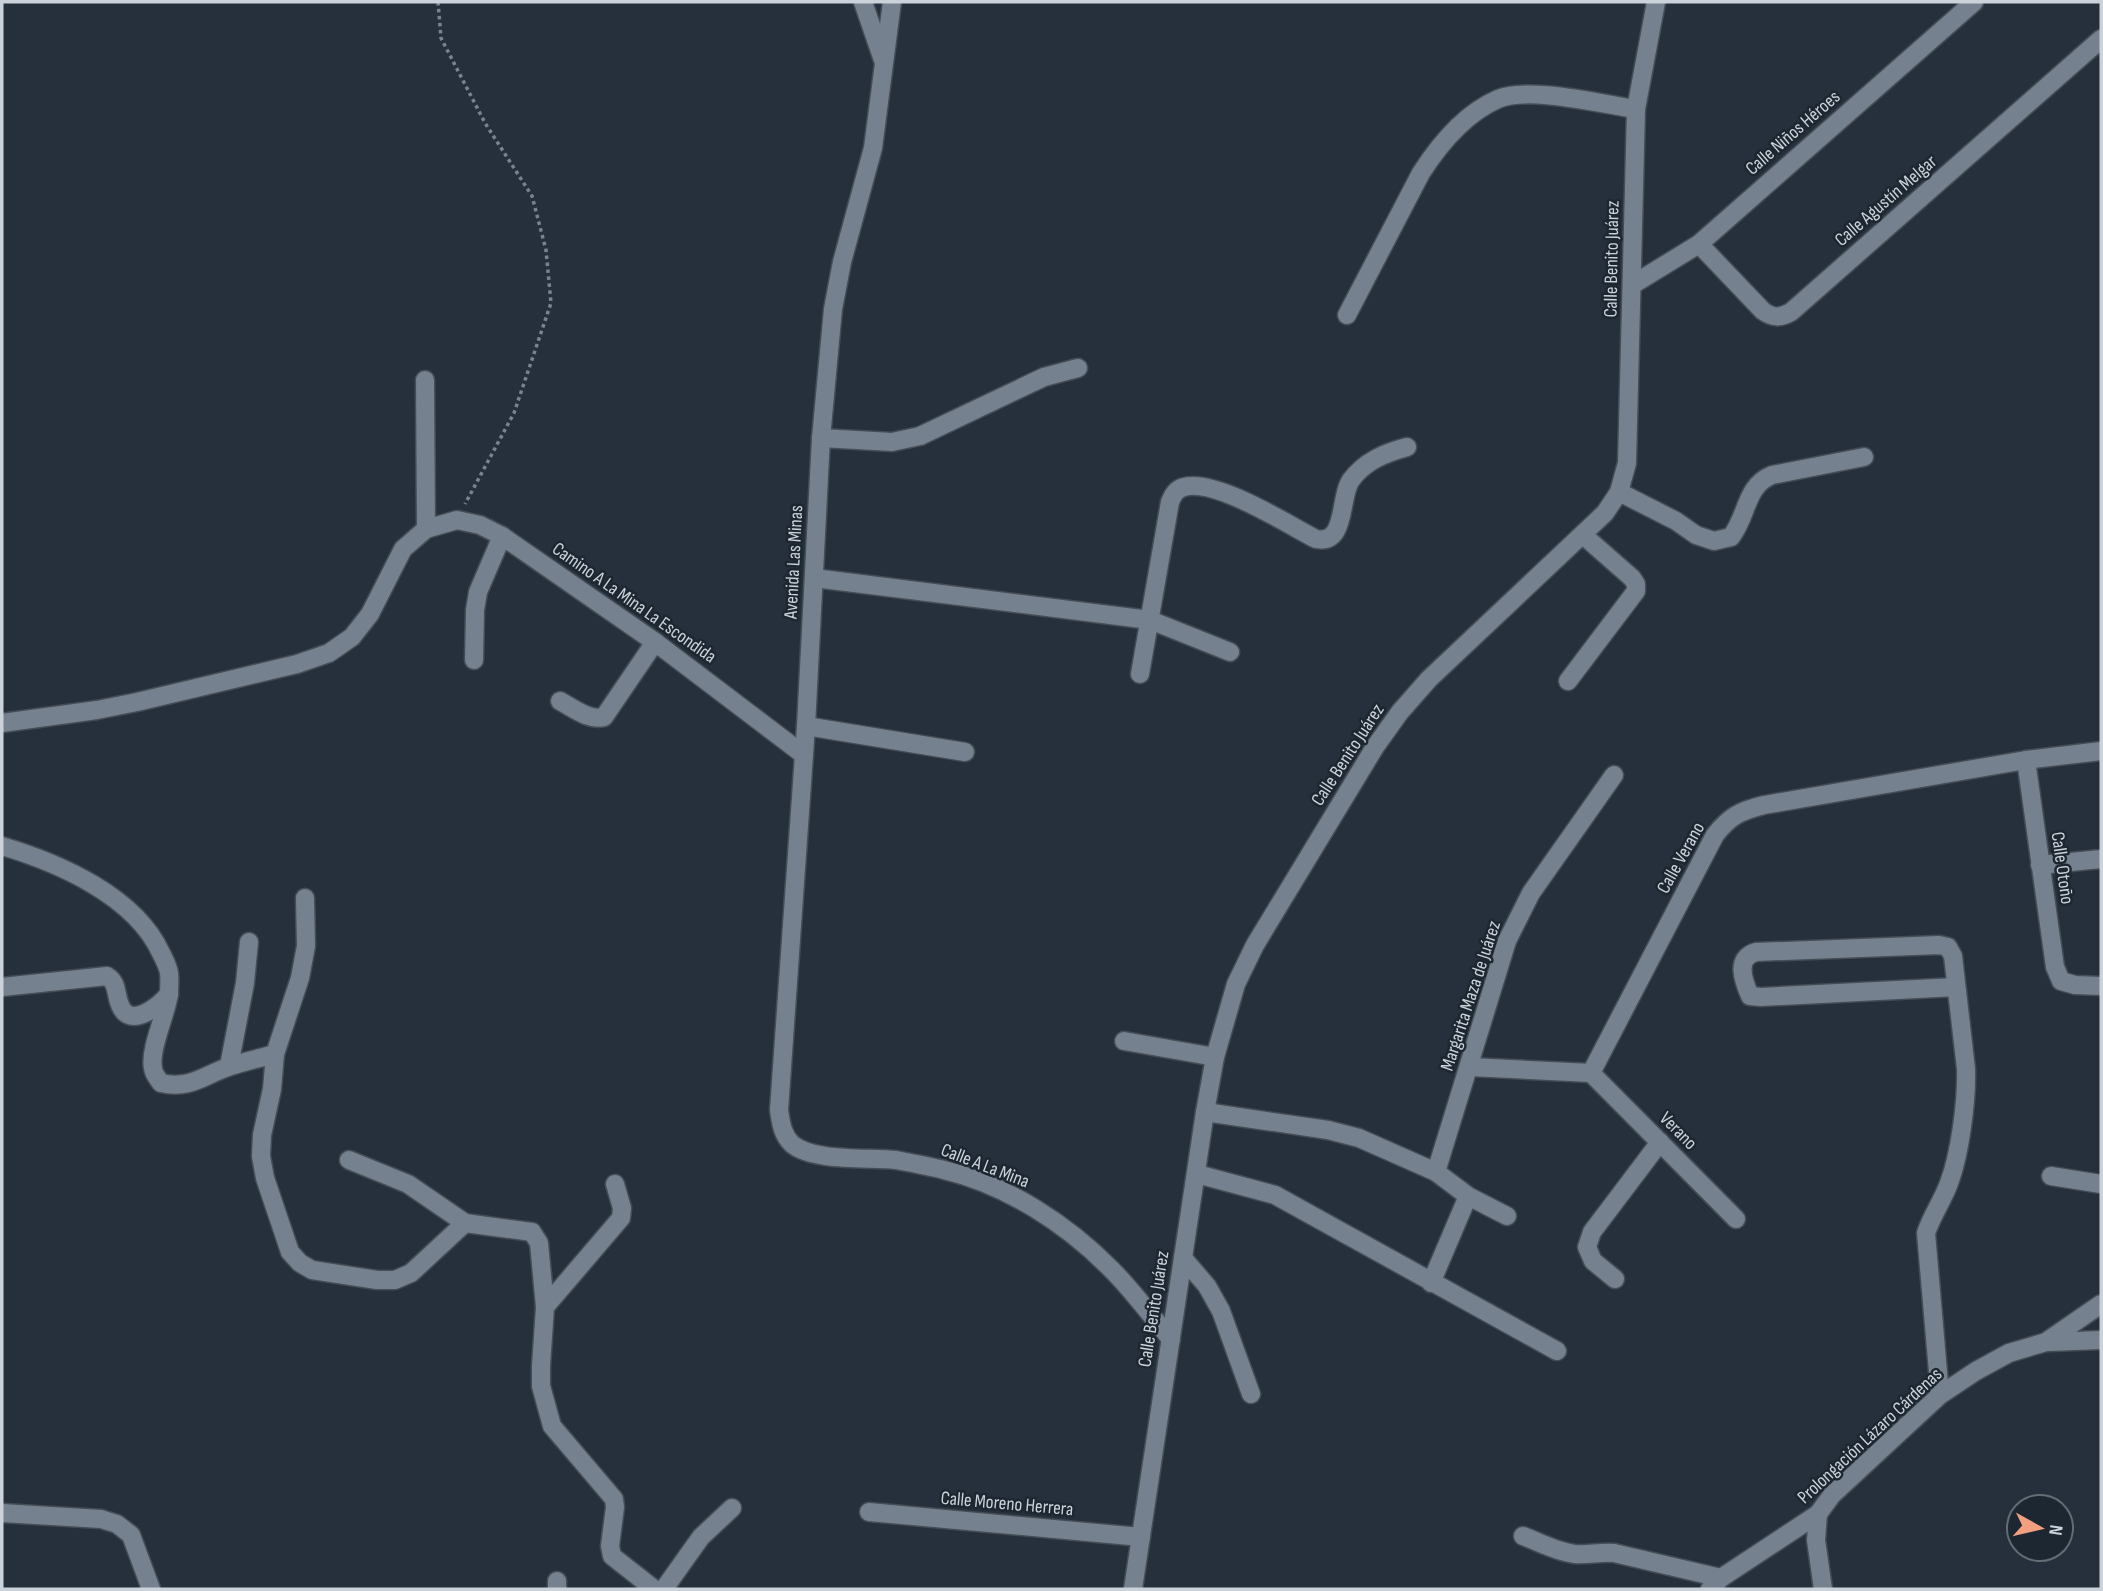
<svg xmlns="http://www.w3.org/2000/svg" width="2103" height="1591" font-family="'Sofia Sans Condensed',sans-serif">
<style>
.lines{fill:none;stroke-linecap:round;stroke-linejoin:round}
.minor-casing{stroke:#444c55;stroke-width:21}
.path{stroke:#7b838c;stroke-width:3.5;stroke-dasharray:3.5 3.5;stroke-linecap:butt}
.minor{stroke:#75818e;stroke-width:18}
.labels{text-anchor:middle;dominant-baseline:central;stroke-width:5;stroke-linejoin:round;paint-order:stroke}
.street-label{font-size:19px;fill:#ccd2d9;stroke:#1d2731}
</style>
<rect width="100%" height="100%" fill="#26303c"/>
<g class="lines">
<defs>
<g id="minor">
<path d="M 863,2 L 883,60"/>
<path d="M 892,2 L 873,148 L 842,262 L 833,309 L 821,438 L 806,726 L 779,1110 C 781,1123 782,1134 792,1144 C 813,1162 869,1157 896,1160 C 912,1163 928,1166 944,1170 C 1007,1185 1067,1224 1112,1270 C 1133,1291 1151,1316 1171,1339"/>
<path d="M 1699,244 L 1763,311 C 1773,318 1780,318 1791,312 L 2101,39"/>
<path d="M 1632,285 L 1699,244 L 1974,2"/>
<path d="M 1347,315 L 1421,173 C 1439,145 1466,113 1498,99 C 1528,86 1602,104 1636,109"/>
<path d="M 425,380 L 426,529"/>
<path d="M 821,438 L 892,442 L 920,436 L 1044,377 L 1078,368"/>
<path d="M 1619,492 L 1676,521 L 1696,535 L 1714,541 L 1731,537 C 1748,515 1745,486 1772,475 L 1864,457"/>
<path d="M 814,578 L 1150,620 L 1230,652"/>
<path d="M 474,660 L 475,610 L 478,592 L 502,536"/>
<path d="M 1140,674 L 1170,502 C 1173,495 1176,489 1184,487 C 1215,478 1287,524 1316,539 C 1347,545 1339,497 1351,480 C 1365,461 1385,453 1407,447"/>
<path d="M 1568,681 L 1636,591 L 1636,584 L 1632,578 L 1583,535"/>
<path d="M 560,701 C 573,708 589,721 604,717 L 655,642"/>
<path d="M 2,723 L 97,710 L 137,702 L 297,664 L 329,653 L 352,637 L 370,614 L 403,549 L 426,529 L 457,520 L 480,525 L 502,536 L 655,642 L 804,755"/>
<path d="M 806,726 L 965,752"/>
<path d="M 2026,760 L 2055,967 L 2061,981 L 2075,985 L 2101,986"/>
<path d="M 2,846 C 59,863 135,896 161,953 C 164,959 168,966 169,973 C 170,980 169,987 169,994 C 159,1006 130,1030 120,1005 C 115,993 118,983 107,976 L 2,987"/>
<path d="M 2040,865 L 2101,859"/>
<path d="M 169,994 C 166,1015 149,1050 153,1068 C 153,1073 158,1079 161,1083 C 191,1090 205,1074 231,1066 C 246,1061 261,1058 275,1054 L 300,978 L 306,946 L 305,898"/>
<path d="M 1124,1041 L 1215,1057"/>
<path d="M 275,1054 L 272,1089 L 262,1135 L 261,1156 L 265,1178 L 290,1252 L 300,1263 L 312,1270 L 377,1280 L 395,1280 L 411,1273 L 465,1223"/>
<path d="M 229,1066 L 245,983 L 249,942"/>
<path d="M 1470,1067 L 1591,1073"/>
<path d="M 1591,1073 L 1715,835 C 1730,816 1740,811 1764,805 L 2026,760 L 2101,751"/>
<path d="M 1591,1073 L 1736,1219"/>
<path d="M 1205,1112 L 1328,1130 L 1359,1138 L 1436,1172 L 1468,1196 L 1507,1216"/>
<path d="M 349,1160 L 408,1184 L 465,1223 L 532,1232 L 539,1243 L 545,1307"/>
<path d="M 1436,1172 L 1507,941 L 1531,893 L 1614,775"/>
<path d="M 1197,1174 L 1275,1195 L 1557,1351"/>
<path d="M 2051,1176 L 2101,1184"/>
<path d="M 615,1184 L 622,1208 L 621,1218 L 545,1307 L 541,1366 L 541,1386 L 552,1426 L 614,1499 L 615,1507 L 610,1546 L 612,1556 L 654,1589"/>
<path d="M 1183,1258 L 1207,1286 L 1221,1311 L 1251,1394"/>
<path d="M 1615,1279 L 1593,1261 L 1587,1247 L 1592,1232 L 1660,1142"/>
<path d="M 1431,1283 L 1468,1196"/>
<path d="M 2049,1342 L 2101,1340"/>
<path d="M 1940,1395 L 1926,1233 C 1932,1215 1943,1200 1949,1183 C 1960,1154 1967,1100 1966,1069 L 1953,956 L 1948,947 L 1939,945 L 1756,952 C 1735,958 1743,980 1750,996 L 1761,997 L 1956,987"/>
<path d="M 869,1512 L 1141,1537"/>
<path d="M 2,1513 L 101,1519 L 117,1524 L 131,1535 L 151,1589"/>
<path d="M 1818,1514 L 1816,1540 L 1823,1589"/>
<path d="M 1523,1536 C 1539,1542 1557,1552 1575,1554 C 1587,1555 1601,1552 1614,1553 L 1721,1578"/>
<path d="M 557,1581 L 557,1589"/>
<path d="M 664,1589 L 701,1537 L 732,1508"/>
<path d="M 1133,1589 L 1205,1112 L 1215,1057 L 1236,984 L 1255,945 L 1375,747 L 1400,712 L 1429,679 L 1605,513 L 1619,492 L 1627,463 L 1636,109 L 1656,2"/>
<path d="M 1710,1589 L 1721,1578 L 1818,1514 L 1832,1495 L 1940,1395 L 1976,1371 L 2009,1353 L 2046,1342 L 2101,1304"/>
</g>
</defs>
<use href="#minor" class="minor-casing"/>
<path class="path" d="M 438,2 L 441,38 L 485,123 L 532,196 L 546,250 L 551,303 L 514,413 L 465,504"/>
<use href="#minor" class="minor"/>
</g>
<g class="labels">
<g class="street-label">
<text transform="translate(1793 133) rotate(-41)">Calle Niños Héroes</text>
<text transform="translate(1886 201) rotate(-41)">Calle Agustín Melgar</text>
<text transform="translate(1612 259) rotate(-89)">Calle Benito Juárez</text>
<text transform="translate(794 562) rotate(-87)">Avenida Las Minas</text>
<text transform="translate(634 603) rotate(35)">Camino A La Mina La Escondida</text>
<text transform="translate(1348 755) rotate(-57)">Calle Benito Juárez</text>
<text transform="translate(1681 858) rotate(-61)">Calle Verano</text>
<text transform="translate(2062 868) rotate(82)">Calle Otoño</text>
<text transform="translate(1471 996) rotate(-72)">Margarita Maza de Juárez</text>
<text transform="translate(1678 1131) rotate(45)">Verano</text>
<text transform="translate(985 1166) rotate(21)">Calle A La Mina</text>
<text transform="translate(1154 1309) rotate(-81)">Calle Benito Juárez</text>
<text transform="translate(1870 1436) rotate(-43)">Prolongación Lázaro Cárdenas</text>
<text transform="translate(1007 1504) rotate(5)">Calle Moreno Herrera</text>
</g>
</g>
<rect width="2103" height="1591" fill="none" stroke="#ccd2d9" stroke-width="7"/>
<g transform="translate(2040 1528) rotate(98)"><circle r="33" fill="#1d2731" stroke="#636b74" stroke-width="2"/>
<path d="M0-5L12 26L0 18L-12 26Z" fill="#f2a080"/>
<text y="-10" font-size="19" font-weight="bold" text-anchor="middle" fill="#ccd2d9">N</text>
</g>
</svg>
